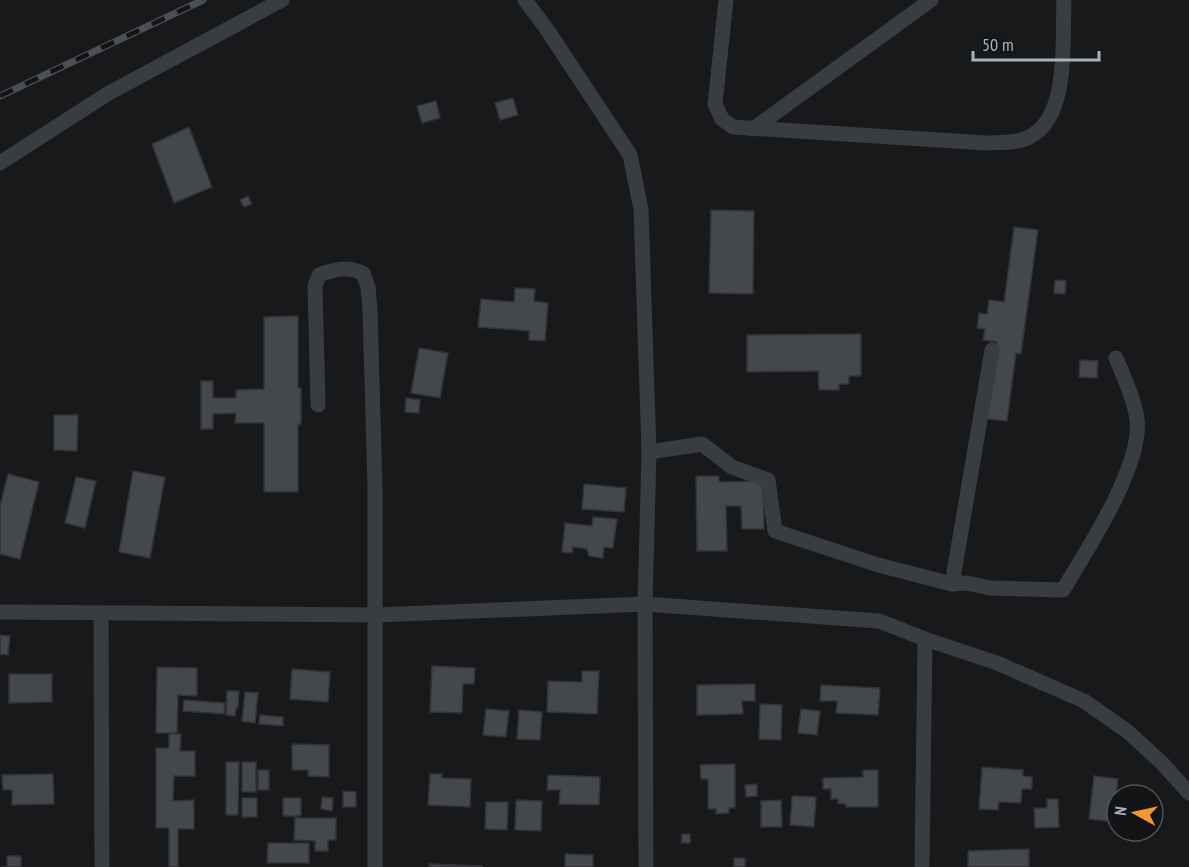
<svg xmlns="http://www.w3.org/2000/svg" width="1189" height="867" font-family="'PT Sans Narrow',sans-serif">
<style>
.building{fill:#44474b;stroke:#323337;stroke-width:1.5}
.lines{fill:none;stroke-linecap:round;stroke-linejoin:round}
.street{stroke:#393c40;stroke-width:15}
.rail-casing{stroke:#4c5055;stroke-width:7}
.rail{stroke:#131416;stroke-width:4.5;stroke-dasharray:14;stroke-linecap:butt}
</style>
<rect width="100%" height="100%" fill="#18191b"/>
<g class="building">
<path d="M 513,98 L 518,115 L 500,120 L 495,103 Z"/>
<path d="M 436,101 L 440,118 L 422,123 L 417,106 Z"/>
<path d="M 189,127 L 212,187 L 174,203 L 152,144 Z"/>
<path d="M 248,196 L 252,204 L 244,207 L 240,200 Z"/>
<path d="M 711,210 L 754,211 L 753,294 L 709,293 Z"/>
<path d="M 1014,227 L 1038,230 L 1021,354 L 1016,353 L 1007,421 L 987,419 L 997,342 L 983,340 L 985,329 L 977,328 L 979,313 L 987,314 L 989,300 L 1004,302 Z"/>
<path d="M 1055,280 L 1066,281 L 1065,294 L 1054,293 Z"/>
<path d="M 515,288 L 535,289 L 534,301 L 548,303 L 545,341 L 529,340 L 529,331 L 478,327 L 481,299 L 514,302 Z"/>
<path d="M 298,316 L 298,388 L 301,388 L 301,424 L 298,424 L 298,492 L 264,492 L 264,423 L 235,423 L 236,413 L 213,414 L 213,429 L 201,429 L 201,381 L 213,381 L 213,398 L 236,398 L 236,390 L 264,389 L 264,317 Z"/>
<path d="M 861,334 L 861,376 L 849,376 L 849,384 L 839,384 L 839,390 L 819,390 L 818,371 L 747,372 L 747,335 Z"/>
<path d="M 419,348 L 448,353 L 440,398 L 411,393 Z"/>
<path d="M 1080,360 L 1098,361 L 1097,378 L 1079,377 Z"/>
<path d="M 406,398 L 420,400 L 419,413 L 405,412 Z"/>
<path d="M 54,415 L 78,415 L 77,451 L 54,450 Z"/>
<path d="M 133,471 L 165,477 L 150,558 L 119,552 Z"/>
<path d="M 8,474 L 39,482 L 20,559 L 0,554 L 0,506 Z"/>
<path d="M 696,476 L 719,476 L 719,482 L 763,481 L 764,529 L 742,529 L 741,506 L 726,506 L 727,551 L 697,551 Z"/>
<path d="M 76,477 L 96,481 L 85,528 L 65,523 Z"/>
<path d="M 584,484 L 626,488 L 624,512 L 582,509 Z"/>
<path d="M 593,517 L 617,519 L 613,548 L 604,547 L 603,558 L 589,556 L 587,549 L 573,547 L 572,553 L 562,552 L 565,523 L 592,526 Z"/>
<path d="M 0,635 L 10,636 L 8,655 L 0,654 Z"/>
<path d="M 432,666 L 475,668 L 474,684 L 463,684 L 462,713 L 430,712 Z"/>
<path d="M 157,667 L 197,668 L 197,696 L 178,695 L 177,733 L 156,733 Z"/>
<path d="M 292,669 L 330,672 L 328,702 L 290,699 Z"/>
<path d="M 582,671 L 599,671 L 597,714 L 547,712 L 548,681 L 582,682 Z"/>
<path d="M 9,674 L 52,674 L 52,702 L 9,703 Z"/>
<path d="M 755,684 L 755,701 L 742,701 L 743,714 L 697,715 L 697,685 Z"/>
<path d="M 821,685 L 880,688 L 878,715 L 836,713 L 837,701 L 820,701 Z"/>
<path d="M 227,691 L 239,691 L 238,708 L 236,708 L 235,716 L 226,715 Z"/>
<path d="M 245,692 L 258,693 L 255,723 L 242,721 Z"/>
<path d="M 184,700 L 225,703 L 224,714 L 183,711 Z"/>
<path d="M 760,704 L 782,705 L 781,740 L 759,739 Z"/>
<path d="M 486,709 L 509,711 L 506,737 L 483,735 Z"/>
<path d="M 801,709 L 820,711 L 817,735 L 798,733 Z"/>
<path d="M 519,710 L 542,712 L 540,740 L 517,739 Z"/>
<path d="M 260,715 L 283,717 L 283,726 L 259,724 Z"/>
<path d="M 169,734 L 181,734 L 180,751 L 195,751 L 195,776 L 174,776 L 173,801 L 194,800 L 194,829 L 178,829 L 178,867 L 169,867 L 169,828 L 156,828 L 156,748 L 169,748 Z"/>
<path d="M 292,744 L 329,745 L 329,777 L 308,776 L 308,770 L 292,770 Z"/>
<path d="M 226,762 L 239,762 L 238,815 L 226,815 Z"/>
<rect x="242" y="762" width="14" height="30"/>
<path d="M 735,764 L 735,808 L 729,808 L 729,813 L 716,814 L 716,809 L 708,809 L 708,779 L 701,779 L 700,765 Z"/>
<path d="M 982,767 L 1023,770 L 1023,776 L 1032,777 L 1032,789 L 1022,789 L 1021,803 L 999,802 L 998,810 L 979,809 Z"/>
<rect x="258" y="770" width="11" height="20"/>
<path d="M 863,770 L 878,770 L 878,807 L 846,807 L 846,804 L 838,803 L 838,799 L 831,799 L 831,789 L 823,789 L 823,778 L 863,777 Z"/>
<path d="M 53,774 L 54,804 L 12,805 L 12,790 L 3,790 L 2,775 Z"/>
<path d="M 430,774 L 442,774 L 442,778 L 471,779 L 470,807 L 428,805 Z"/>
<path d="M 548,775 L 600,777 L 599,805 L 559,804 L 560,790 L 547,790 Z"/>
<path d="M 1094,776 L 1118,779 L 1113,822 L 1089,819 Z"/>
<path d="M 757,784 L 757,796 L 746,797 L 745,785 Z"/>
<path d="M 343,791 L 356,792 L 356,807 L 343,807 Z"/>
<path d="M 792,796 L 816,797 L 814,827 L 790,825 Z"/>
<path d="M 322,797 L 333,798 L 332,811 L 321,809 Z"/>
<rect x="242" y="798" width="15" height="19"/>
<rect x="283" y="798" width="18" height="18"/>
<path d="M 1047,799 L 1058,799 L 1059,827 L 1035,828 L 1034,808 L 1047,808 Z"/>
<path d="M 516,800 L 542,801 L 541,831 L 515,830 Z"/>
<path d="M 781,800 L 782,827 L 761,827 L 761,801 Z"/>
<path d="M 486,802 L 508,802 L 507,830 L 485,829 Z"/>
<path d="M 295,818 L 336,818 L 336,840 L 328,840 L 328,851 L 315,851 L 315,841 L 294,840 Z"/>
<path d="M 682,834 L 690,834 L 690,843 L 681,843 Z"/>
<path d="M 268,843 L 309,843 L 309,863 L 267,863 Z"/>
<path d="M 1029,849 L 1029,867 L 968,867 L 968,851 Z"/>
<path d="M 565,854 L 593,855 L 593,867 L 565,867 Z"/>
<path d="M 7,856 L 21,856 L 21,867 L 1,867 L 7,867 Z"/>
<rect x="734" y="858" width="11" height="9"/>
<path d="M 429,864 L 482,866 L 482,867 L 429,867 Z"/>
</g>
<g class="lines">
<g class="street">
<path d="M 525,0 L 546,28 L 630,155 L 641,209 L 649,452 L 645,604 L 646,867"/>
<path d="M 726,0 L 715,104 L 722,119 L 733,127 L 985,143 C 1000,142 1018,144 1031,136 C 1070,115 1062,38 1064,0"/>
<path d="M 753,129 L 931,0"/>
<path d="M 0,163 L 109,93 L 282,0"/>
<path d="M 318,405 L 315,286 L 319,275 C 335,269 347,266 363,273 L 368,287 L 370,310 L 375,488 L 375,867"/>
<path d="M 649,452 L 702,444 L 732,467 L 768,480 L 775,531 L 878,565 L 952,584 L 967,583 L 990,588 L 1063,590 C 1087,550 1143,465 1137,419 C 1134,398 1124,378 1116,358"/>
<path d="M 952,584 L 992,350"/>
<path d="M 0,612 L 377,615 L 645,604 L 879,621 L 925,639 L 997,663 L 1084,701 L 1127,731 L 1162,763 L 1189,793"/>
<path d="M 101,613 L 102,867"/>
<path d="M 922,867 L 925,639"/>
</g>
<defs>
<path id="rail" d="M 0,96 L 203,0"/>
</defs>
<use href="#rail" class="rail-casing"/>
<use href="#rail" class="rail"/>
</g>
<g transform="translate(1135 813) rotate(278)"><circle r="28" fill="#131416" stroke="#4f5358" stroke-width="1.5"/>
<path d="M0-4.5L10 22L0 15L-10 22Z" fill="#f79434"/>
<text y="-9" font-size="16" font-weight="bold" text-anchor="middle" fill="#aab2bb">N</text>
</g>
<path d="M973 51v9h126v-9" fill="none" stroke="#aab2bb" stroke-width="3"/>
<text x="982" y="51" font-size="18" fill="#aab2bb" stroke="#131416" stroke-width="4.5" paint-order="stroke">50 m</text>
</svg>
